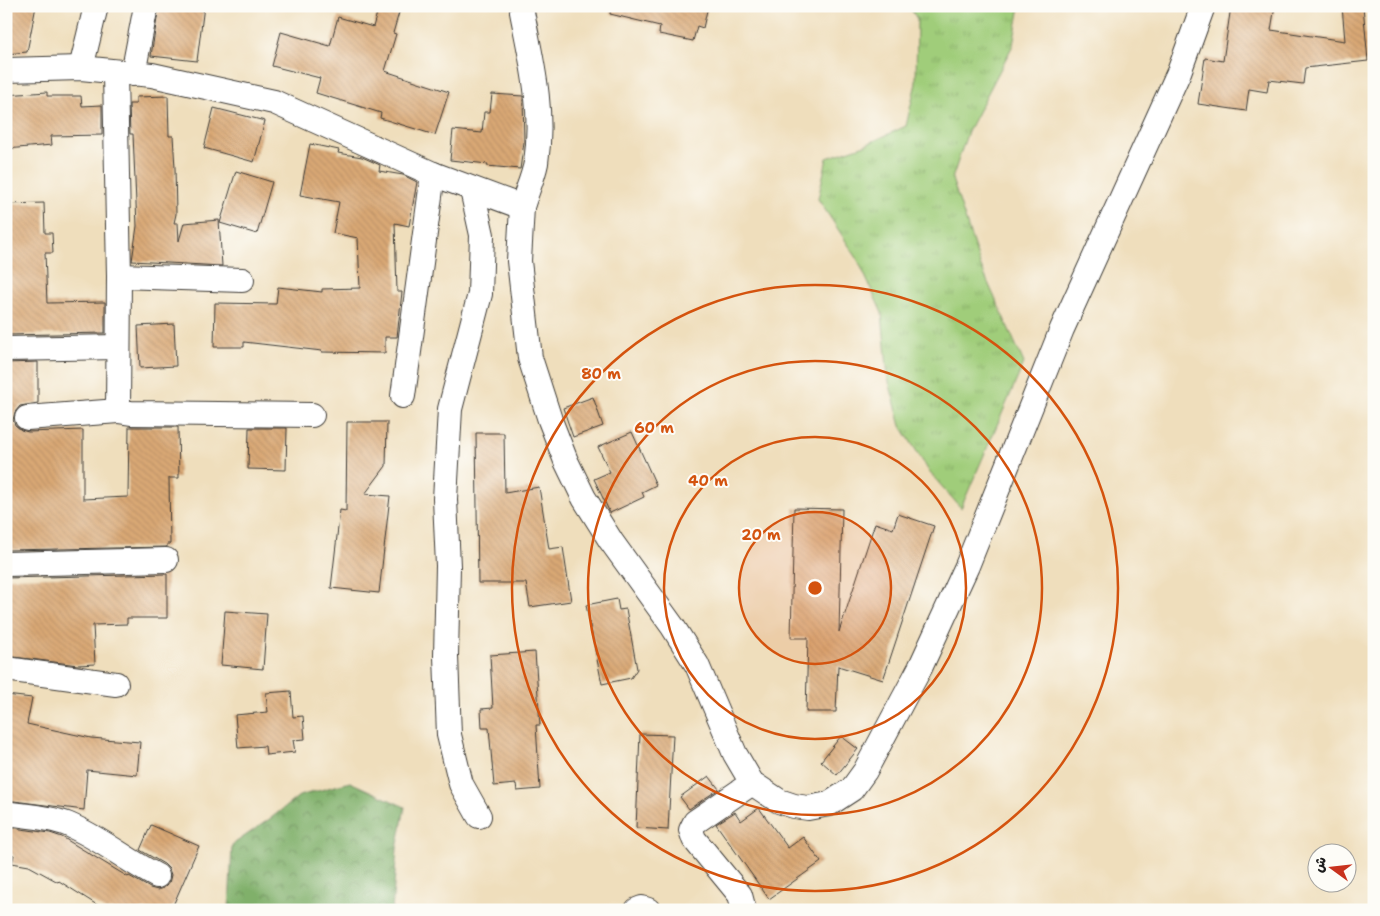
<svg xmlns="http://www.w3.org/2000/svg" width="1380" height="916" font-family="'Shantell Sans','Playpen Sans Arabic',sans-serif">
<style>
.grass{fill:url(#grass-tufts);stroke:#5e744b}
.forest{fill:url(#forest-crowns);stroke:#4e6643}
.building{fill:url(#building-back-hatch)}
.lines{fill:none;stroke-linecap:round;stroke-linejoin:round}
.minor-casing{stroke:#3c3934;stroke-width:26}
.minor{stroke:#fff;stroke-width:24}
.ring{fill:none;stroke:#d4530e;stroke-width:2.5}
.centre{fill:#d4530e;stroke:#fdfcf7;stroke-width:2.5}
.ring-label{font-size:15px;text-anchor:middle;font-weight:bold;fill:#d4530e;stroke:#fdfcf7;stroke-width:4;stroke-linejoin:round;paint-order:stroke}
</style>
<defs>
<pattern id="grass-tufts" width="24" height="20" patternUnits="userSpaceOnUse" patternTransform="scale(1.25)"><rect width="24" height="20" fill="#a0cd7a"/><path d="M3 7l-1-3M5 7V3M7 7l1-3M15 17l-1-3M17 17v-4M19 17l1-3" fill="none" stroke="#89af69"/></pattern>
<pattern id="forest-crowns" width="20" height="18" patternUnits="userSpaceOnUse" patternTransform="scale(1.25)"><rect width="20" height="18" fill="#80b06a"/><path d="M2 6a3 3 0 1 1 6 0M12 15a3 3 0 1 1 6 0" fill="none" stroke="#688e56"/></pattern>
<pattern id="building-back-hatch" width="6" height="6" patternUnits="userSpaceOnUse" patternTransform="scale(1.25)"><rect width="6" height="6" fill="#d9a875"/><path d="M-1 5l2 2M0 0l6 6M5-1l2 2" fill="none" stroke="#ba9065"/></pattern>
</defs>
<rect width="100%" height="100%" fill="#fdfcf7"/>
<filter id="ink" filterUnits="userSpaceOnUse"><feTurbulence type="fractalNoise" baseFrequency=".02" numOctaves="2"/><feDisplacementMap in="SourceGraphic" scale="10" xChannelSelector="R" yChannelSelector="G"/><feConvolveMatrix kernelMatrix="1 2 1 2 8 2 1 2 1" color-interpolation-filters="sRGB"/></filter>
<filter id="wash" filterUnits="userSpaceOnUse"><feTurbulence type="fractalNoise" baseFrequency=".0096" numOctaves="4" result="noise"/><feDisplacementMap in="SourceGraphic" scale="20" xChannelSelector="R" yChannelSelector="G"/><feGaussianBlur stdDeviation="1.12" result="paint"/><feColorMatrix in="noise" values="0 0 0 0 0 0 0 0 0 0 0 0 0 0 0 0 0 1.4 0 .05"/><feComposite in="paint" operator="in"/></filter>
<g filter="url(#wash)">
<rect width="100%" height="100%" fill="#efdebc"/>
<path class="grass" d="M 909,6 L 1020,6 L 1013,45 L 968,131 L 952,179 L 981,267 L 1024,363 L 961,508 L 930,473 L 901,426 L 888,378 L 882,313 L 857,258 L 818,199 L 827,158 L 865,145 L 906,126 L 916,83 L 917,19 Z"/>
<path class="forest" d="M 350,782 L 405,807 L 397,849 L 392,910 L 229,910 L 232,845 L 271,818 L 299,796 Z"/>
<g id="blocks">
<g class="building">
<path d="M 6,6 L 36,6 L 27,52 L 6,54 Z"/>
<path d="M 159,6 L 204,6 L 197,61 L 151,56 Z"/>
<path d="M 379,6 L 401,6 L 393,33 L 396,34 L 385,71 L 449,92 L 435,135 L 380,118 L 381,113 L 316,93 L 320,78 L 272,66 L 281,32 L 330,46 L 338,17 L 373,27 Z"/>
<path d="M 611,6 L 708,6 L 703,28 L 697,26 L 693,41 L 659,34 L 660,26 L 610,14 Z"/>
<path d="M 1231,6 L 1275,6 L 1271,30 L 1345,41 L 1342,6 L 1363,6 L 1368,61 L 1305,68 L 1303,84 L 1269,80 L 1267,92 L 1249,89 L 1246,111 L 1198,104 L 1205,58 L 1223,61 Z"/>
<path d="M 47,92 L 47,96 L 81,96 L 82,106 L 102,105 L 102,135 L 51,136 L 52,145 L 6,149 L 6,95 Z"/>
<path d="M 492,94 L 523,96 L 524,142 L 520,169 L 487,166 L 488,164 L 450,160 L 453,130 L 482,133 L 484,112 L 490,112 Z"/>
<path d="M 168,96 L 169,136 L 173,136 L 175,168 L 176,214 L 174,223 L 178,223 L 179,241 L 184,223 L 219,220 L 222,266 L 132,261 L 137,226 L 133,134 L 130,134 L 129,104 L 136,104 L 136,97 Z"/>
<path d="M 214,108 L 265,121 L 254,162 L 204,148 Z"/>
<path d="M 310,144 L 339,150 L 338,153 L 362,157 L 380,165 L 379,171 L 403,175 L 417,182 L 409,226 L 395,223 L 397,292 L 402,292 L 397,337 L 385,337 L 385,353 L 322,352 L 322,351 L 244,342 L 244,347 L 214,347 L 215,303 L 276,304 L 278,287 L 322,292 L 322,289 L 360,288 L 358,238 L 333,233 L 339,202 L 300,195 Z"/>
<path d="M 236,171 L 272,182 L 257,234 L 220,223 Z"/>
<path d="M 44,203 L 45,233 L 52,233 L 53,253 L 45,253 L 47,303 L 105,302 L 105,333 L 6,335 L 6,204 Z"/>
<path d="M 174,324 L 176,366 L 140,368 L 138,326 Z"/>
<path d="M 38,362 L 38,403 L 20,406 L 15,412 L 13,420 L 15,425 L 21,430 L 28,432 L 83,430 L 83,499 L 128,497 L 129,427 L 178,427 L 179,478 L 169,478 L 170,544 L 167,544 L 167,547 L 6,550 L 6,363 Z"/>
<path d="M 593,397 L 603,426 L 573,437 L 563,408 Z"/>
<path d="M 347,422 L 387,422 L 386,466 L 365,494 L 390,496 L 379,593 L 331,588 L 340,510 L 346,511 Z"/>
<path d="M 249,428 L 287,428 L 286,470 L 248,469 Z"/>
<path d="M 632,432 L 656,485 L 642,492 L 644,497 L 610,513 L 594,479 L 610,472 L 598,447 Z"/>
<path d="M 476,433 L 504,433 L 505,493 L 539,487 L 549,549 L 563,547 L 571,601 L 530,607 L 526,583 L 478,583 Z"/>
<path d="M 794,508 L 842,509 L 839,632 L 875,523 L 893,529 L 898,514 L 934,526 L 883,680 L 838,666 L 836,712 L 806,712 L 808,638 L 791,638 Z"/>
<path d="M 167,574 L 167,618 L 127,618 L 127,624 L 93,625 L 95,664 L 78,665 L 6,656 L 6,578 Z"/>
<path d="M 617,599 L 619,610 L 626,609 L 637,669 L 631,678 L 602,684 L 586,605 Z"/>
<path d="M 225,611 L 267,614 L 263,669 L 221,665 Z"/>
<path d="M 535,652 L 540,725 L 536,725 L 540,789 L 517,791 L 516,784 L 494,786 L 489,728 L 482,728 L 481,709 L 493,708 L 490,655 Z"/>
<path d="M 291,691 L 293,717 L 303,716 L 305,739 L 293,740 L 295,752 L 266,755 L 265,746 L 238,748 L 235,715 L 268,712 L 266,693 Z"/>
<path d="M 6,695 L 32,698 L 27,724 L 91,738 L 140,742 L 137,775 L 87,770 L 84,810 L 6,800 Z"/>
<path d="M 640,734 L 673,735 L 668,830 L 636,828 Z"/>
<path d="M 841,736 L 858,749 L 837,775 L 821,761 Z"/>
<path d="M 709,776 L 719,789 L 689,809 L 680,797 Z"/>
<path d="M 759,808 L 788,848 L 803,837 L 821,862 L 769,899 L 716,824 L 735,812 L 741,821 Z"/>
<path d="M 151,825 L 199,846 L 171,910 L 105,910 L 59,881 L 58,882 L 29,866 L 12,863 L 14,855 L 6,853 L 6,827 L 50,833 L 62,837 L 128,877 L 129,876 L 150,888 L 158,890 L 164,888 L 169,883 L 171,875 L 169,869 L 164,864 L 140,850 Z"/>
</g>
</g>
</g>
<g filter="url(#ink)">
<use href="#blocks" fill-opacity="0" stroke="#3c3934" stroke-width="1"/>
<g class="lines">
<defs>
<g id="minor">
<path d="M 81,68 L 96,6"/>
<path d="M 6,70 L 81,68 L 152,75 L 274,102 L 433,174 L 522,207 L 519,261 L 530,358 L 550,420 L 566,461 L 584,498 L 611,541 L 673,627 L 697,665 L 735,754 L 752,783 L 779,801 L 794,806 L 808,808 L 829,804 L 852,789 L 865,771 L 920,668 L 967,566 L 1062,329 L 1179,72 L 1203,6"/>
<path d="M 115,73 L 119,276 L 118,411 L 131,413 L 312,415"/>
<path d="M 133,74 L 146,6"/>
<path d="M 472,190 L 482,235 L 480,294 L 450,409 L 445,499 L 448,566 L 446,656 L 449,735 L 461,784 L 479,816"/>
<path d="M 522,207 C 526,193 533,178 536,163 C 544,110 532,63 522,12 L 523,6"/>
<path d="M 119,276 L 242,280"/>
<path d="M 6,349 L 118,347"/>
<path d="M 403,396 L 433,174"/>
<path d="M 27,418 L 118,411"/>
<path d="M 6,564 L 166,560"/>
<path d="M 6,669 L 116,684"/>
<path d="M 6,813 C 26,816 49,817 67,824 C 99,837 126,860 157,876"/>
<path d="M 637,910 L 642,908 L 648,910"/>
<path d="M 744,910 L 740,895 L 694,839 L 691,830 L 695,822 L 752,783"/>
</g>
</defs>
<use href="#minor" class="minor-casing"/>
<use href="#minor" class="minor"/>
</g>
</g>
<circle cx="815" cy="588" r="76" fill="#d4530e" fill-opacity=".12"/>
<g class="ring">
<circle cx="815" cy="588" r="76"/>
<circle cx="815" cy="588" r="151"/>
<circle cx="815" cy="588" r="227"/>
<circle cx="815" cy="588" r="303"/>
</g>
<circle cx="815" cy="588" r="8" class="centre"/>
<g class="ring-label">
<text x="601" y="379">80 m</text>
<text x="654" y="433">60 m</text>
<text x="708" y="486">40 m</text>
<text x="761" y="540">20 m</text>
</g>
<rect width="1380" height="916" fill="none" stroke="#fdfcf7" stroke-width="25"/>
<g transform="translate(1332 868) rotate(285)"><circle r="24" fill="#fdfcf7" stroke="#a3a29f"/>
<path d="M0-4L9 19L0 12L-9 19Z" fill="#c8321e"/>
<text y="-8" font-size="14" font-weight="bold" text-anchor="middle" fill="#1c1c1c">ش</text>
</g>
</svg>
